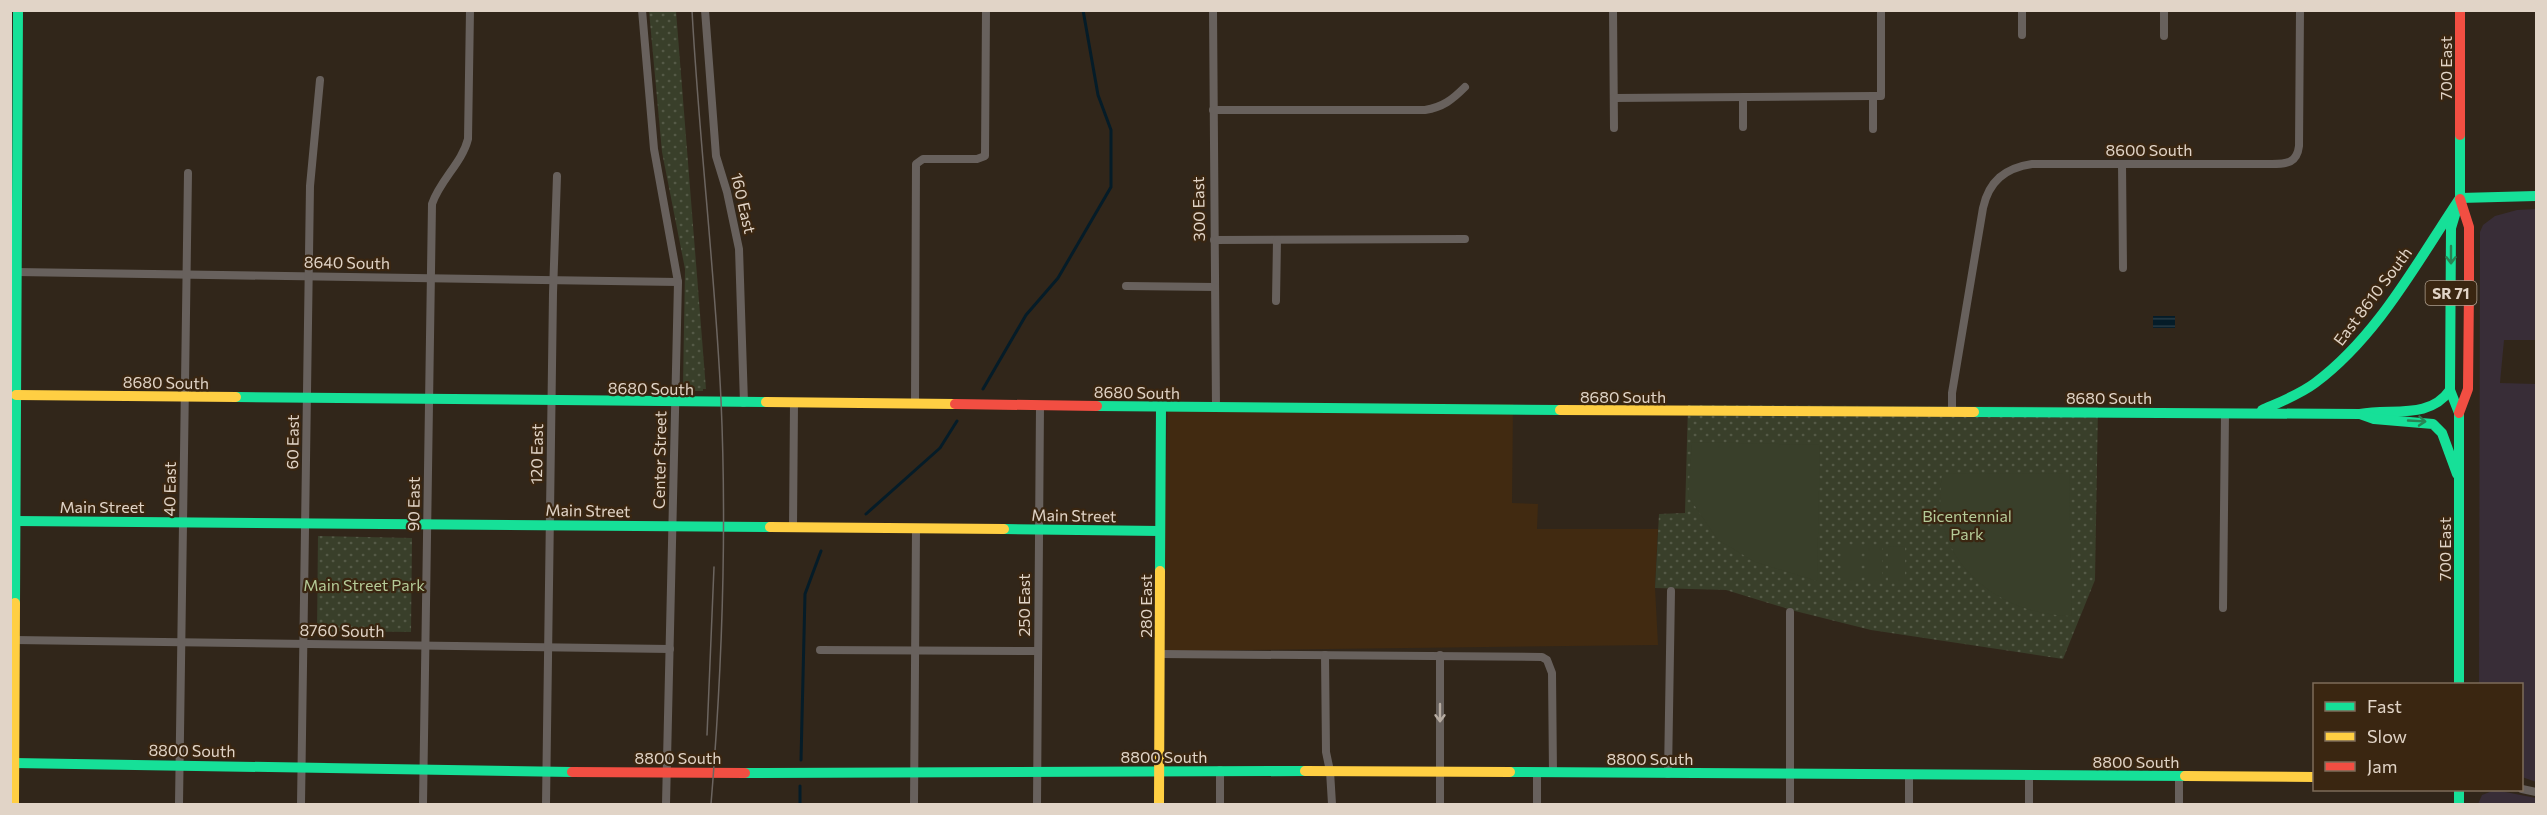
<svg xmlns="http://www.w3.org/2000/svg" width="2547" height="815" font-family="Commissioner,sans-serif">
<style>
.commercial{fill:#382d37}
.built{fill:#412a11}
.park{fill:url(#park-dots)}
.pitch{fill:#393f2a}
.water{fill:url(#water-rules)}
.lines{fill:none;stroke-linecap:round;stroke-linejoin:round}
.stream{stroke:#051c28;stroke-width:3}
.street{stroke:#68615d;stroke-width:8}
.fast{stroke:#16e098;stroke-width:10}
.slow{stroke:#ffcf43;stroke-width:10}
.jam{stroke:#f24e42;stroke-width:10}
.tram{stroke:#6c6560;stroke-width:1.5}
.oneway{stroke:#288354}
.oneway2{stroke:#b7aca2}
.labels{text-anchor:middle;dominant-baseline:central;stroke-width:4.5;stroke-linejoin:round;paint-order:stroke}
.shield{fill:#3a2611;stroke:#afa090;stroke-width:1.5}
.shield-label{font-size:15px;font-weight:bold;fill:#e1d4c7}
.street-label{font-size:16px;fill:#e1d4c7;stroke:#3a2611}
.park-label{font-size:16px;fill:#b5cb98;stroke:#3a2611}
</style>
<defs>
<pattern id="park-dots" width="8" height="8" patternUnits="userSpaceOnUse" patternTransform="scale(1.5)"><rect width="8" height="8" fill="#393f2a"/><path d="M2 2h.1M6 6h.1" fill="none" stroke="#555a47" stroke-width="1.8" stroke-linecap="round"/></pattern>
<pattern id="water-rules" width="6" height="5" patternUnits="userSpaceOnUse" patternTransform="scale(1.5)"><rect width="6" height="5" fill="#051c28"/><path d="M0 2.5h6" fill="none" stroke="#293c46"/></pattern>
</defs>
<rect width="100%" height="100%" fill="#31261a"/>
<g class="commercial">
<path d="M 2536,209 L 2536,340 L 2504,340 L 2500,383 L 2536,384 L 2536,782 L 2522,777 L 2522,684 L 2479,684 L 2480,232 L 2483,225 L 2495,216 L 2517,210 Z"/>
<path d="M 2495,790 L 2536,798 L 2536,804 L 2478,804 L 2482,795 Z"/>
</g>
<path class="built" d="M 1168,402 L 1513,404 L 1512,503 L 1538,504 L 1537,529 L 1658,529 L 1655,588 L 1658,645 L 1160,651 Z"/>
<g class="park">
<path d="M 649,11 L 676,11 L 706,389 L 703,389 L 703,391 L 690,391 L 683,386 L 685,269 L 662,152 Z"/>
<path d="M 1688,405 L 2098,407 L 2095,580 L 2063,659 L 1871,630 L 1795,611 L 1726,590 L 1655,588 L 1659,514 L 1685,513 Z"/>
<path d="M 318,536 L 412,538 L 411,632 L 317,631 Z"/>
</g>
<g class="pitch">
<path d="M 1692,442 L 1820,445 L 1817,581 L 1755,562 L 1718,540 L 1688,496 Z"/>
<path d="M 2069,473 L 2072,616 C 2016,616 1956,582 1943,524 C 1939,507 1940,490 1942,474 Z"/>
<rect x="1842" y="546" width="17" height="37"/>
<rect x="1865" y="546" width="17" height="37"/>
<path d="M 1888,546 L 1905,547 L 1905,583 L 1888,583 Z"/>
</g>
<rect class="water" x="2153" y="316" width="22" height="12"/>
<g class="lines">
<g class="stream">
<path d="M 983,389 L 1026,315 L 1058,278 L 1111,187 L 1111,130 L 1098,95 L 1083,10"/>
<path d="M 866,514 L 940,448 L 957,421"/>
<path d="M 801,760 L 805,594 L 821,551"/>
<path d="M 800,804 L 800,786"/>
</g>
<g class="street">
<path d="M 642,10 L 654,149 L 678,282 L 666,804"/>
<path d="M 705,10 L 716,156 L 727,192 L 739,249 L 744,403"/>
<path d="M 1213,10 L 1216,408"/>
<path d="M 1613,10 L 1614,128"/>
<path d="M 2164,10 L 2164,36"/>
<path d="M 2022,35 L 2022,10"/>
<path d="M 1743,97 L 1743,127"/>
<path d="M 1614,98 L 1873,96"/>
<path d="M 1213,110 L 1425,110 C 1443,107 1452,100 1465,87"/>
<path d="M 1873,129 L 1873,96 L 1881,96 L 1881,10"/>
<path d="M 2122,164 L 2123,268"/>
<path d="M 1214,240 L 1465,239"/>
<path d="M 16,272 L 678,282"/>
<path d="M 1126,286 L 1215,287"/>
<path d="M 1276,301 L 1277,240"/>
<path d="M 915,404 L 916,164 L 923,159 L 977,159 L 985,156 L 986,10"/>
<path d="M 1952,411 L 1952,393 L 1983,208 C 1989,181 2005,168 2032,164 L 2272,164 C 2287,164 2297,163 2299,146 L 2300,10"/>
<path d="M 793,528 L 794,403"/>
<path d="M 2223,608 L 2225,413"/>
<path d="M 1790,612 L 1790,804"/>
<path d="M 14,640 L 670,649"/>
<path d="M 820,650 L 1038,651"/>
<path d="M 1160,654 L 1542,657 L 1547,660 L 1552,673 L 1553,773"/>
<path d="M 1325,655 L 1326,752 L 1330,771 L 1332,804"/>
<path d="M 1220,770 L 1220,804"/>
<path d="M 1537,773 L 1537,804"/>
<path d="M 1668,774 L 1671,591"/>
<path d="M 2179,776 L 2179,804"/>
<path d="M 2522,789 L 2536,792"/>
<path d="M 179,804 L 188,173"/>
<path d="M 301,804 L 310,186 L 320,80"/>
<path d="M 423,804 L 432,204 C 440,180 462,163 468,139 L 470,10"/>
<path d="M 546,804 L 553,293 L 557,176"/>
<path d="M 914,804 L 916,529"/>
<path d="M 1037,804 L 1040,406"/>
<path d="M 1440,804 L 1440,655"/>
<path d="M 1909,804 L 1909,775"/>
<path d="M 2029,804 L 2029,775"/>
</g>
<g class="fast">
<path d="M 236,397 L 766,402"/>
<path d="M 1097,406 L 1560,410"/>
<path d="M 2262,410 C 2280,402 2299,395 2315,383 C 2378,336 2417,262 2460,198 L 2536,196"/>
<path d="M 1974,412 L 2360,414 C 2392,408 2429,420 2450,390"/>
<path d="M 2360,414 L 2374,419 L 2433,424 L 2442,433 L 2457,474"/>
<path d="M 16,521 L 770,527"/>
<path d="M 1004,529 L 1160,531"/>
<path d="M 1160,571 L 1161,407"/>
<path d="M 15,603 L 18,10"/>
<path d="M 2459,684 L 2459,413 L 2450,390 L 2451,228 L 2460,198 L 2460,135"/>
<path d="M 14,763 L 572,772"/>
<path d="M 1510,772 L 2185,776"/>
<path d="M 745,773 L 1305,771"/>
<path d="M 2459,790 L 2459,804"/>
</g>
<g class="slow">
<path d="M 16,395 L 236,397"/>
<path d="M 766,402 L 955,404"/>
<path d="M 1560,410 L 1974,412"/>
<path d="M 770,527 L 1004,529"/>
<path d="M 1305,771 L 1510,772"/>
<path d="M 2185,776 L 2314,777"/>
<path d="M 14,804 L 15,603"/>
<path d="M 1159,804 L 1160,571"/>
</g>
<g class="jam">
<path d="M 2460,10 L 2460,135"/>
<path d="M 955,404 L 1097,406"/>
<path d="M 2459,413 L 2468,389 L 2469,287 L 2469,227 L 2460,199"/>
<path d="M 572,772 L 745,773"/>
</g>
<g class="tram">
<path d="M 692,10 C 699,141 715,270 721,400 C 727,535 722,671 711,804"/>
<path d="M 707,735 L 714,567"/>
</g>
</g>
<defs><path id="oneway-shaft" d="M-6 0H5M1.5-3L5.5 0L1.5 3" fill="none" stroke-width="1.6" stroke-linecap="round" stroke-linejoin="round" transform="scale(1.5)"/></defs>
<g class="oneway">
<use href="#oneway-shaft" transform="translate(2451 255) rotate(90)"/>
<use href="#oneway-shaft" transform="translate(2417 421) rotate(3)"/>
</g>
<use class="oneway2" href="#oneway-shaft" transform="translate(1440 713) rotate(90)"/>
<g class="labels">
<rect class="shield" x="2425.5" y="281" width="51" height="24" rx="4.5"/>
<g class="shield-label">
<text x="2451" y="293">SR 71</text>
</g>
<g class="street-label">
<text transform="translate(2445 68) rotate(-90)">700 East</text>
<text x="2149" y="149">8600 South</text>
<text transform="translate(744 203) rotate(77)">160 East</text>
<text transform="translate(1198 209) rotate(-91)">300 East</text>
<text transform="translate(347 262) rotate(1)">8640 South</text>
<text transform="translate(2372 296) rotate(-53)">East 8610 South</text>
<text transform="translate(166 382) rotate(1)">8680 South</text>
<text transform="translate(651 388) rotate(1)">8680 South</text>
<text transform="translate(1137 392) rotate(1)">8680 South</text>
<text x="1623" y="396">8680 South</text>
<text x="2109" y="397">8680 South</text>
<text transform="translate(292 442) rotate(-89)">60 East</text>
<text transform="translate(536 454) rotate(-89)">120 East</text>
<text transform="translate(659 460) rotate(-89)">Center Street</text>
<text transform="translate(169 489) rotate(-89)">40 East</text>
<text transform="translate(413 504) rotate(-89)">90 East</text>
<text x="102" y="506">Main Street</text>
<text transform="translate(588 510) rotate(1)">Main Street</text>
<text transform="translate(1074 515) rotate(1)">Main Street</text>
<text transform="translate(2444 549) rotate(-90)">700 East</text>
<text transform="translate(1023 605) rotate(-90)">250 East</text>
<text transform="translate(1145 606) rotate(-90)">280 East</text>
<text transform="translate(342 630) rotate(1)">8760 South</text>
<text transform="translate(192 750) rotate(1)">8800 South</text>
<text x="1164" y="756">8800 South</text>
<text x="678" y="757">8800 South</text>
<text x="1650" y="758">8800 South</text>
<text x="2136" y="761">8800 South</text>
</g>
<g class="park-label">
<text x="1967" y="515">Bicentennial<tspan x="1967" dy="18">Park</tspan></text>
<text x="364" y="584">Main Street Park</text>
</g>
</g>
<rect width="2547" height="815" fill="none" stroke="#e1d4c7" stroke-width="24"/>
<rect x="2313" y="683" width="210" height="108" fill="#3a2611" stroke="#7d6c5a" stroke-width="1.5"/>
<rect x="2325" y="702" width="30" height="9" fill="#16e098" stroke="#7d6c5a" stroke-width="1.5"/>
<text x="2367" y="713" font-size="18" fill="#e1d4c7">Fast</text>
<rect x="2325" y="732" width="30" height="9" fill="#ffcf43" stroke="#7d6c5a" stroke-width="1.5"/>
<text x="2367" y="743" font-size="18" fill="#e1d4c7">Slow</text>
<rect x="2325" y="762" width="30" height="9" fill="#f24e42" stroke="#7d6c5a" stroke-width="1.5"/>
<text x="2367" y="773" font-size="18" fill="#e1d4c7">Jam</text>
</svg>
